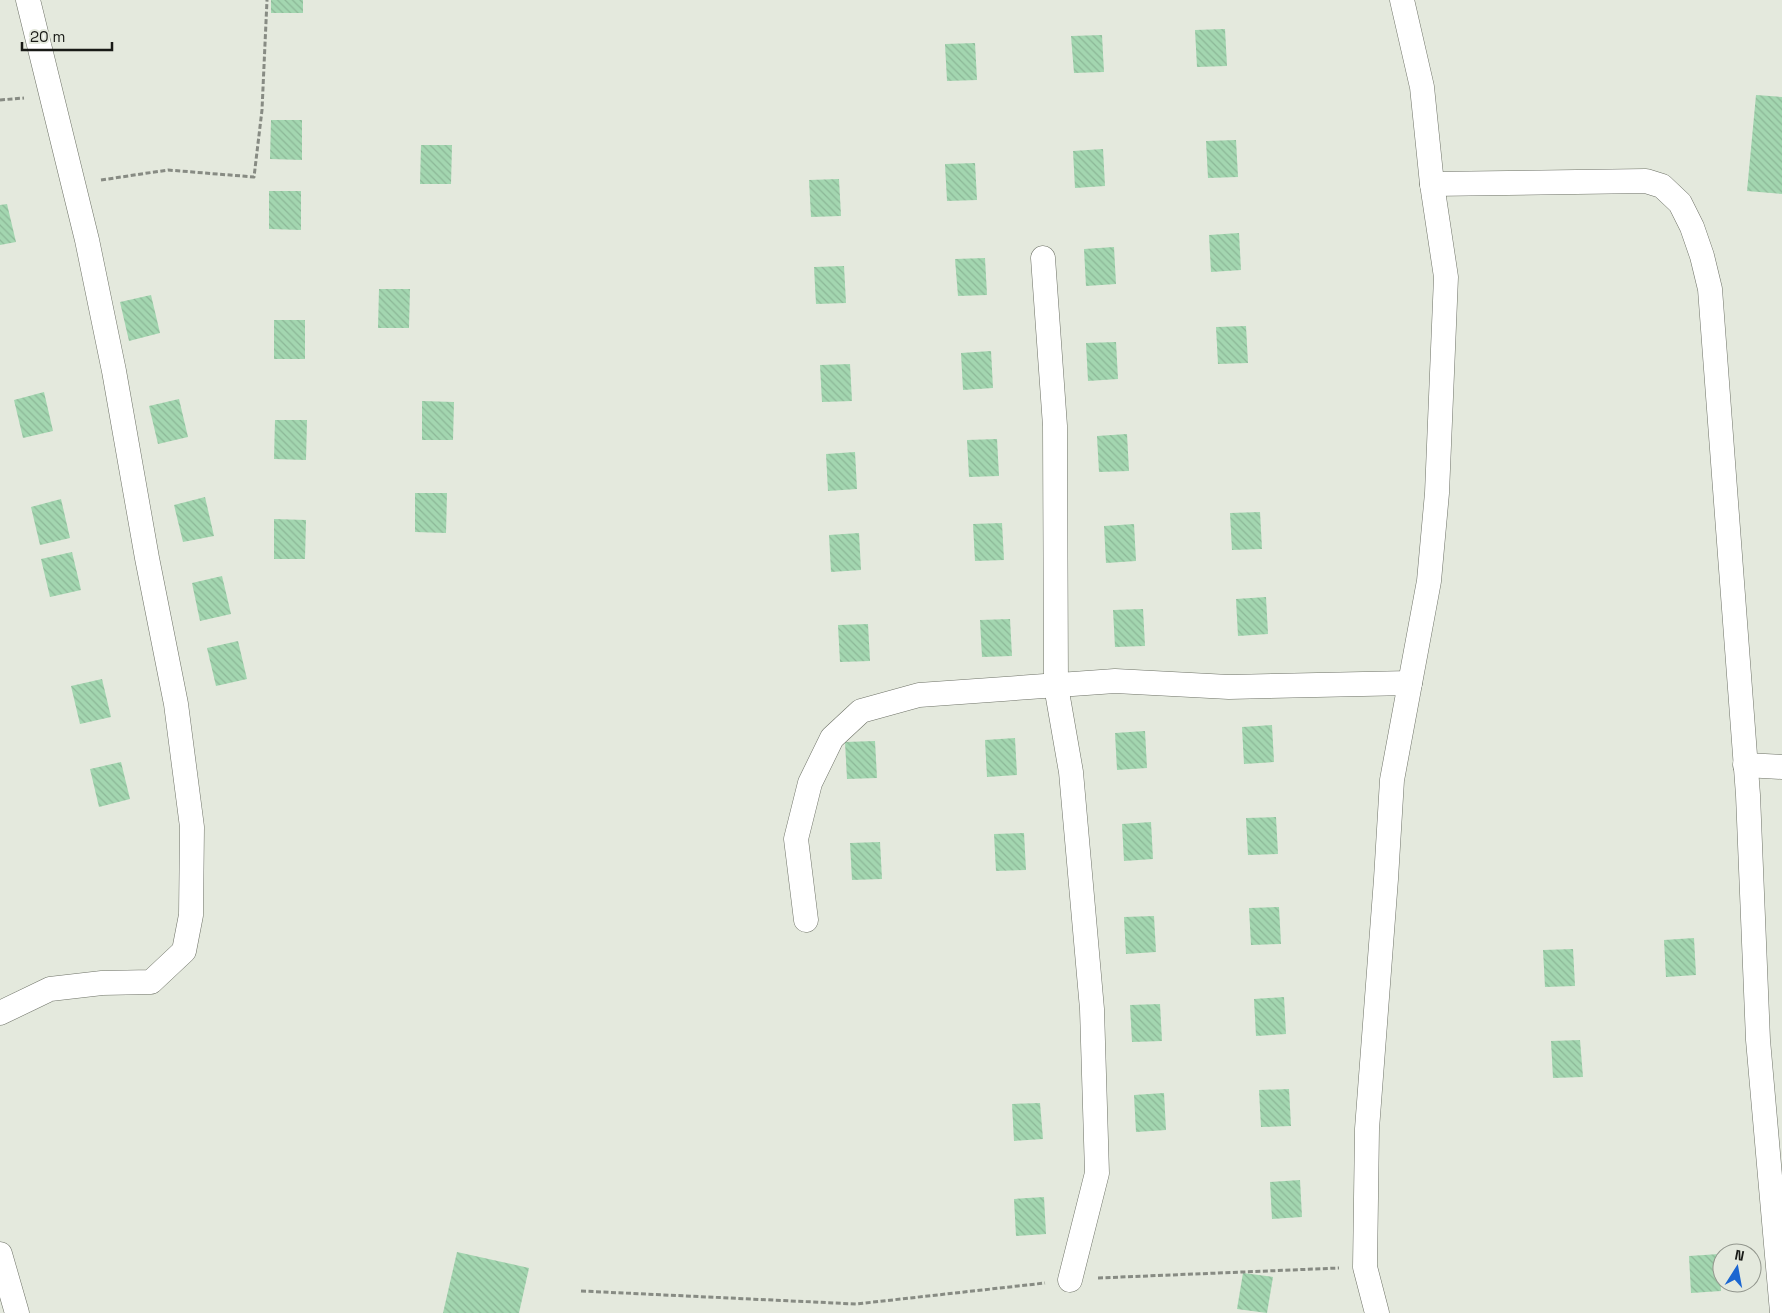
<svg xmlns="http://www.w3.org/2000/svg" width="1782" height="1313" font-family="'Space Grotesk',sans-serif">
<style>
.building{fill:url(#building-back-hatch)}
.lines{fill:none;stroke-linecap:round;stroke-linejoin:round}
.street-casing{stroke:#6e7267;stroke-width:25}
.path{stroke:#878b83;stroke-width:3;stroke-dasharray:5 2.5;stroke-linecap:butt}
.street{stroke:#fff;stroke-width:24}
</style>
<defs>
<pattern id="building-back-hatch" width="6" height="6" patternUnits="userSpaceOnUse" patternTransform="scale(1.25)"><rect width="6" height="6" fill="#a3d6b0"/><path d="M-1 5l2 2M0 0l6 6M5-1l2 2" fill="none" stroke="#8cb797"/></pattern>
</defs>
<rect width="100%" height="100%" fill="#e4e9dd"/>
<g class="building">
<rect x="271" y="0" width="32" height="13"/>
<path d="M 1225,29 L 1227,66 L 1197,67 L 1195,30 Z"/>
<path d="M 1102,35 L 1104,72 L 1074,73 L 1071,36 Z"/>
<path d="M 975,43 L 977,80 L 947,81 L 945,44 Z"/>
<path d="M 1756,95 L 1782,97 L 1782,194 L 1747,191 Z"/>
<path d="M 271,120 L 302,120 L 302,160 L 270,159 Z"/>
<path d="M 1236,140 L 1238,177 L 1208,178 L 1206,141 Z"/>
<path d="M 421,145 L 452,145 L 451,184 L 420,184 Z"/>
<path d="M 1103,149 L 1105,186 L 1075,188 L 1073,151 Z"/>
<path d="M 975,163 L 977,200 L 947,201 L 945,164 Z"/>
<path d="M 839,179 L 841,216 L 811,217 L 809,180 Z"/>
<path d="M 269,191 L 301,191 L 301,230 L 269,229 Z"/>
<path d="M 7,204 L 16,242 L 0,245 L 0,205 Z"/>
<path d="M 1239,233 L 1241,270 L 1211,272 L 1209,235 Z"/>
<path d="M 1114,247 L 1116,284 L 1086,286 L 1084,249 Z"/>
<path d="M 985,258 L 987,295 L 958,296 L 955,259 Z"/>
<path d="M 844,266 L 846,303 L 816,304 L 814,267 Z"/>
<path d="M 379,289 L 410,289 L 409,328 L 378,328 Z"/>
<path d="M 151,295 L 160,333 L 129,341 L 120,302 Z"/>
<rect x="274" y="320" width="31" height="39"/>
<path d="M 1246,326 L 1248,363 L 1218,364 L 1216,327 Z"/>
<path d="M 1116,342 L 1118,379 L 1088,381 L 1086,343 Z"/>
<path d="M 991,351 L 993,388 L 963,390 L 961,353 Z"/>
<path d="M 850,364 L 852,401 L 822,402 L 820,365 Z"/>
<path d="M 44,392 L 53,431 L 23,438 L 14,400 Z"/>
<path d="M 179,399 L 188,437 L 158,444 L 149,406 Z"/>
<path d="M 422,401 L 454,402 L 453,440 L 422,440 Z"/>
<path d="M 275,420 L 307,420 L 306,460 L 274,459 Z"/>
<path d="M 1127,434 L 1129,471 L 1099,472 L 1097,436 Z"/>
<path d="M 997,439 L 999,476 L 969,477 L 967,440 Z"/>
<path d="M 855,452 L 857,489 L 828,491 L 826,454 Z"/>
<path d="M 415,493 L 447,493 L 446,533 L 415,532 Z"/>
<path d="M 205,497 L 214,536 L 183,542 L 174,505 Z"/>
<path d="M 61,499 L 70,538 L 40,545 L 31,507 Z"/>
<path d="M 1260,512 L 1262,549 L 1232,550 L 1230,513 Z"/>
<path d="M 274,519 L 306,520 L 305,559 L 274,559 Z"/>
<path d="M 1002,523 L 1004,560 L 975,561 L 973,524 Z"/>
<path d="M 1134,524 L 1136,561 L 1106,563 L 1104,526 Z"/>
<path d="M 859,533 L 861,570 L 831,572 L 829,535 Z"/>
<path d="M 72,552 L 81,590 L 50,597 L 41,559 Z"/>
<path d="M 222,576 L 231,614 L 200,621 L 192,583 Z"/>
<path d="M 1266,597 L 1268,634 L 1238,636 L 1236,599 Z"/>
<path d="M 1143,609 L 1145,646 L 1115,647 L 1113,610 Z"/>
<path d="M 1010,619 L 1012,656 L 982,657 L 980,620 Z"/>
<path d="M 868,624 L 870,661 L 840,662 L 838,625 Z"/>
<path d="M 238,641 L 247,679 L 216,686 L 207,648 Z"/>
<path d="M 102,679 L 111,717 L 80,724 L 71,686 Z"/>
<path d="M 1272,725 L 1274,762 L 1244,764 L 1242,727 Z"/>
<path d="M 1145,731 L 1147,768 L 1117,770 L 1115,733 Z"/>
<path d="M 1015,738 L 1017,775 L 987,777 L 985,740 Z"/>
<path d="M 875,741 L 877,778 L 847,779 L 845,742 Z"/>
<path d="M 121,762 L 130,799 L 99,807 L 90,769 Z"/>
<path d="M 1276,817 L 1278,854 L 1248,855 L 1246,818 Z"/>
<path d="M 1151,822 L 1153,859 L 1124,861 L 1122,824 Z"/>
<path d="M 1024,833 L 1026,870 L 996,871 L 994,834 Z"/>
<path d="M 880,842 L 882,879 L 852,880 L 850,843 Z"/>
<path d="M 1279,907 L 1281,944 L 1251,945 L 1249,908 Z"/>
<path d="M 1154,916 L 1156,952 L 1126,954 L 1124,917 Z"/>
<path d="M 1694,938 L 1696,975 L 1666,977 L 1664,940 Z"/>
<path d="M 1573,949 L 1575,986 L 1545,987 L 1543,950 Z"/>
<path d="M 1284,997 L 1286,1034 L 1256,1036 L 1254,999 Z"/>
<path d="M 1160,1004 L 1162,1041 L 1132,1042 L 1130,1005 Z"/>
<path d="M 1580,1040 L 1583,1077 L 1553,1078 L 1551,1041 Z"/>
<path d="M 1289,1089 L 1291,1126 L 1261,1127 L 1259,1090 Z"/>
<path d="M 1164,1093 L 1166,1130 L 1136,1132 L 1134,1095 Z"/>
<path d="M 1040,1103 L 1043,1139 L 1014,1141 L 1012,1104 Z"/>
<path d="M 1300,1180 L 1302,1217 L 1272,1219 L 1270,1182 Z"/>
<path d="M 1044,1197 L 1046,1234 L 1016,1236 L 1014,1199 Z"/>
<path d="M 457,1252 L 529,1268 L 519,1313 L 443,1313 Z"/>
<path d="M 1719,1254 L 1721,1291 L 1691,1293 L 1689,1256 Z"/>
<path d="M 1243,1273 L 1273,1277 L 1267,1313 L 1237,1309 Z"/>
</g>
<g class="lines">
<defs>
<g id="street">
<path d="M 1432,184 L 1646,181 L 1662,186 L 1680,203 L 1692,227 L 1702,256 L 1710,289 L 1748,795 L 1758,1040 L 1782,1312"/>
<path d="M 1043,258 L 1055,426 L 1056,686 L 1071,772 L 1092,1009 L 1097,1173 L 1070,1280"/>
<path d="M 1745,765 L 1782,767"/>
<path d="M 806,920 L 796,839 L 810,783 L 832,738 L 861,711 L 919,695 L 1115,681 L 1229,687 L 1410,683"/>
<path d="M 0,1013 L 50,989 L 102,983 L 151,982 L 184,951 L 191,915 L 192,827 L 176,704 L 147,558 L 114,371 L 87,240 L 28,0"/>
<path d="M 0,1254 L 17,1313"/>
<path d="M 1377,1313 L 1365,1267 L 1367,1129 L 1386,879 L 1392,780 L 1429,581 L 1437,493 L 1446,277 L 1432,184 L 1422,87 L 1402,0"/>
</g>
</defs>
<use href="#street" class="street-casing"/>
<g class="path">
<path d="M 0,100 L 24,98"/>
<path d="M 101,180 L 168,170 L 254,177 L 262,110 L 267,0"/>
<path d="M 1098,1278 L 1339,1268"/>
<path d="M 581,1291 L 856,1304 L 1045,1283"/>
</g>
<use href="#street" class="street"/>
</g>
<g transform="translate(1737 1268) rotate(11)"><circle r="24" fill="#e4e9dd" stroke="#92968d"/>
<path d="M0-4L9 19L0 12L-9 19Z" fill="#1b66d1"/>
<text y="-8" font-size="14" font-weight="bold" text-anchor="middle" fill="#181a16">N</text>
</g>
<path d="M22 42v8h90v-8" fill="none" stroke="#181a16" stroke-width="2.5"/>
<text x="30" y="42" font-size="15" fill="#181a16" stroke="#e4e9dd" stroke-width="4" paint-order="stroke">20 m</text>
</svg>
